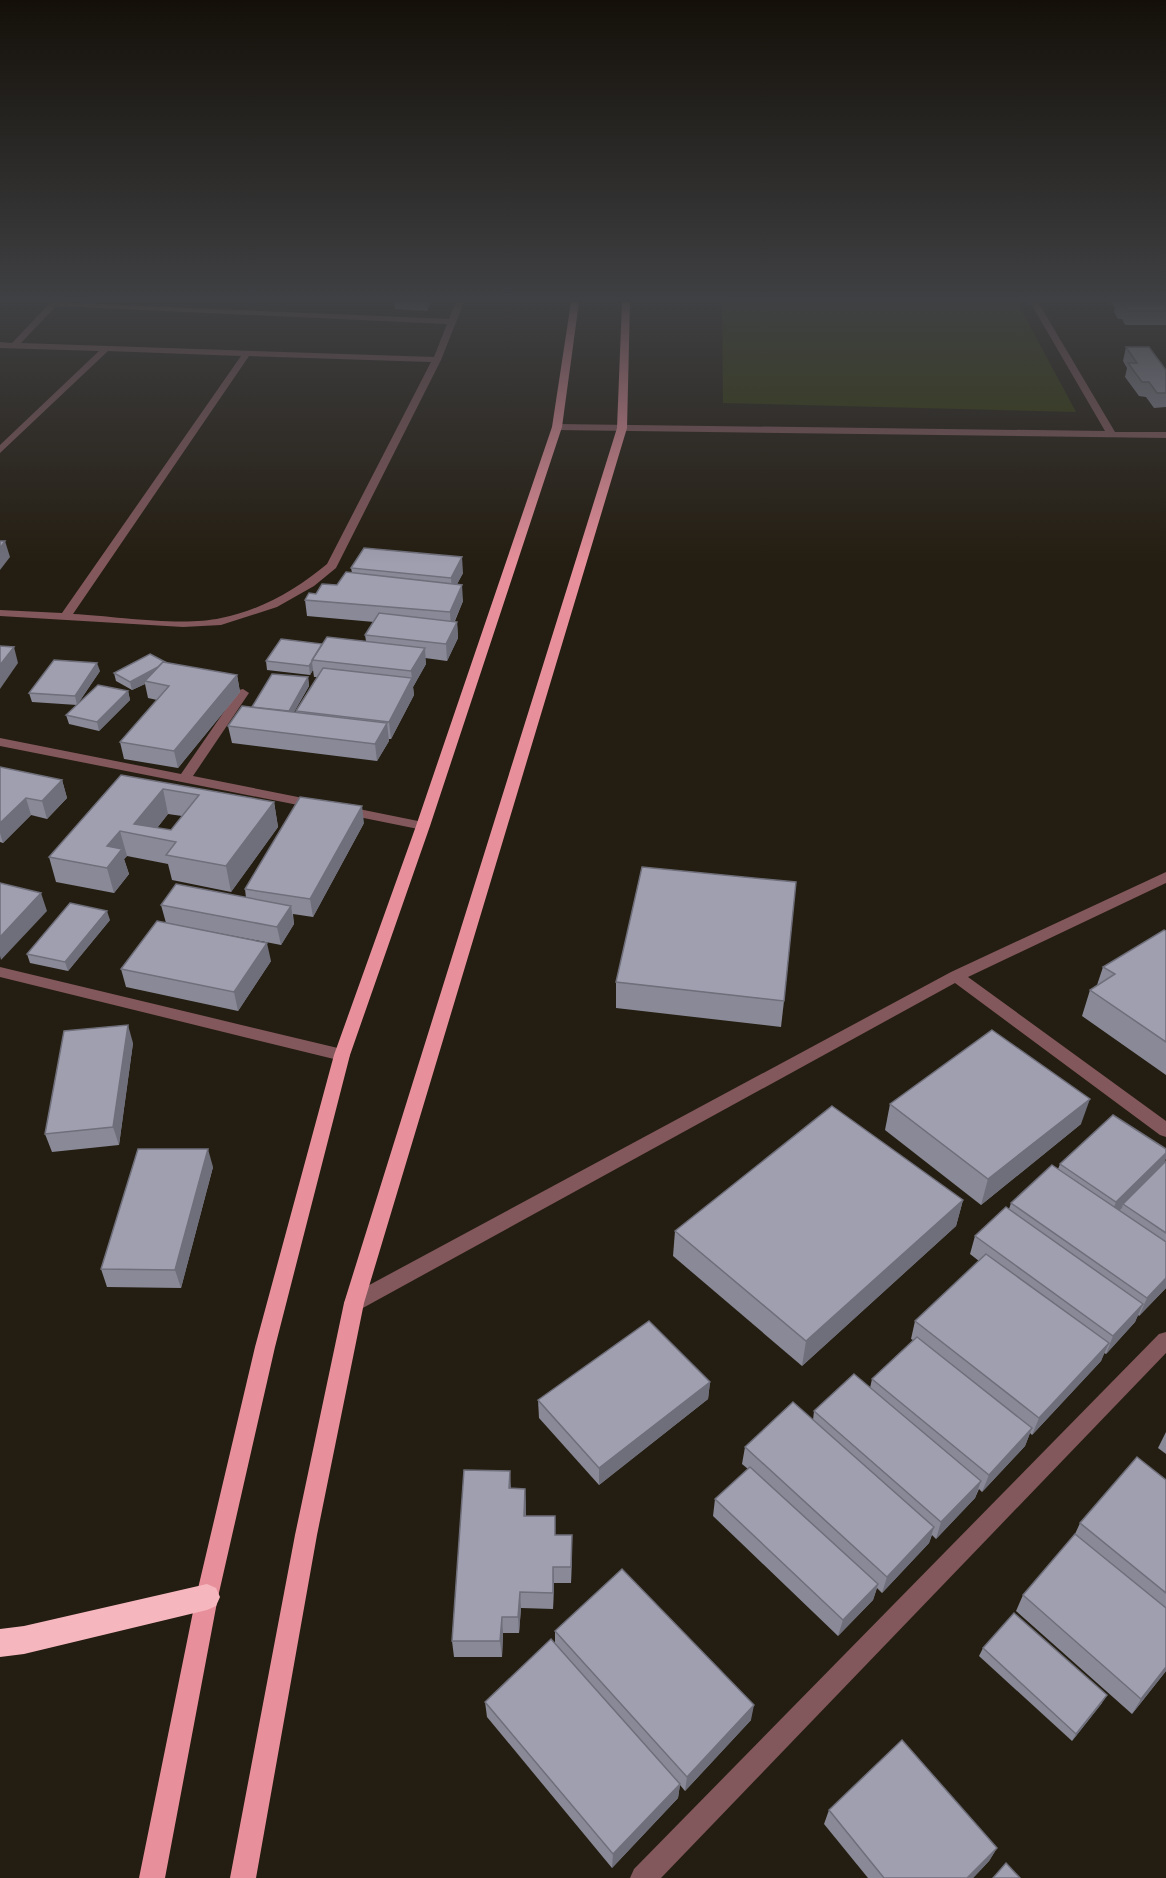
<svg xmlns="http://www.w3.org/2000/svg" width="1166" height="1878" font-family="'Space Grotesk',sans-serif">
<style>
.green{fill:#333b08}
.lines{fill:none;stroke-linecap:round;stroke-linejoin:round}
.minor{fill:#82585c;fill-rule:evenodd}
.major{fill:#e7909b;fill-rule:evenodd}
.highway{fill:#f6b6bd;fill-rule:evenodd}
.wall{fill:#898997;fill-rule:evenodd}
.shaded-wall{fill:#6f6f7b}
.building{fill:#9f9fb0;stroke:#6f6f7b;stroke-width:1.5;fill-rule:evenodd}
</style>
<rect width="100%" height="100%" fill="#241d11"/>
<path class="green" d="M 722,302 L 1017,302 L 1076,412 L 723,403 Z"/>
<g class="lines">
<g class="minor">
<path d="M 51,302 L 449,319 L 456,302 L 464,302 L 441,360 L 336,568 L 314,586 L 277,607 L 221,625 L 183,627 L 0,616 L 0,610 L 62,613 L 241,356 L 108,351 L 0,453 L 0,445 L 99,351 L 0,348 L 0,342 L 12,343 ZM 56,306 L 447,324 L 434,357 L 21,343 ZM 249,356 L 431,362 L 327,564 C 296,590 261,610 221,618 C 182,627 114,616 73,614 Z"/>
<path d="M 1030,302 L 1038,302 L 1115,432 L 1166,432 L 1166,438 L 557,430 L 552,427 L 557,424 L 1105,431 Z"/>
<path d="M 243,689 L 249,693 L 193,776 L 323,802 L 325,805 L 323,808 L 318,809 L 0,746 L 0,738 L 181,774 L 239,690 Z"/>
<path d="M 344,806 L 423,822 L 430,826 L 423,830 L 339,813 L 337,810 Z"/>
<path d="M 1166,872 L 1166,883 L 968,977 L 1166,1121 L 1166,1137 L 1160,1135 L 955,983 L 361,1309 L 354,1311 L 347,1309 L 344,1303 L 347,1297 L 951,972 Z"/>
<path d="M 0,967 L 342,1049 L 348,1051 L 350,1055 L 348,1059 L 342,1061 L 0,977 Z"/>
<path d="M 1166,1332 L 1166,1353 L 661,1878 L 630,1878 L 634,1869 L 1159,1334 Z"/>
</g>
<g class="major">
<path d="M 571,302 L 579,302 L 562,427 L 430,826 L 350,1055 L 275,1347 L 218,1597 L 165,1878 L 139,1878 L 196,1597 L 255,1347 L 334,1055 L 416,826 L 552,427 Z"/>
<path d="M 622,302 L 630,302 L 627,428 L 364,1303 L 317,1535 L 256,1878 L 230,1878 L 295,1535 L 344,1303 L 617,428 Z"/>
</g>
<path class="highway" d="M 207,1584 L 216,1588 L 220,1597 L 216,1606 L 207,1610 L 24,1654 L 0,1657 L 0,1629 L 24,1626 Z"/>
</g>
<g class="wall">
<path d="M 394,302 L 431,302 L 427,311 L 395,309 Z"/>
<path d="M 1111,302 L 1166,302 L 1166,325 L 1125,325 L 1122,319 L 1118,319 L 1114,312 L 1115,308 Z"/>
<path d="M 1126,347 L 1166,370 L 1166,407 L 1154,408 L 1146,397 L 1139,396 L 1125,377 L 1127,368 L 1123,361 Z"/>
<path d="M 351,568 L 463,573 L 457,584 L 463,601 L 455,621 L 457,622 L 458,638 L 447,661 L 425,658 L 426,664 L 413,687 L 414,695 L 391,739 L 389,739 L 389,741 L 377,761 L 232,743 L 228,726 L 252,707 L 308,677 L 309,686 L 294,712 L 296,712 L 296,711 L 317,677 L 314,677 L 313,670 L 310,675 L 267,670 L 266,661 L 322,644 L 366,641 L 365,635 L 374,622 L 307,616 L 305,600 L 316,594 L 337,585 L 352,573 Z"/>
<path d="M 167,663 L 237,675 L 240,692 L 178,768 L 124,759 L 120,742 L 157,700 L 148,698 L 145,684 L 132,690 L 116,681 L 114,673 Z"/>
<path d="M 100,671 L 77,705 L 32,702 L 29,693 Z"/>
<path d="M 128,691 L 130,700 L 99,731 L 69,724 L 66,715 Z"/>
<path d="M 0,767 L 62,780 L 67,798 L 47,819 L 31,815 L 3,843 L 0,842 Z"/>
<path d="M 121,775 L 274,802 L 278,827 L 231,892 L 172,880 L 168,864 L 127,856 L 124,859 L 129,874 L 114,893 L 56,882 L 49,857 ZM 168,814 L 182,816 L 171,830 L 157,828 Z"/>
<path d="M 364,823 L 313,917 L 293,914 L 294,924 L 281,945 L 166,923 L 161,905 L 246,898 L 245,889 Z"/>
<path d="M 110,920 L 68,971 L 30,963 L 27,954 Z"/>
<path d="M 1166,931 L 1166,1075 L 1082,1016 L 1090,990 L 1097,985 L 1103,967 Z"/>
<path d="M 271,961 L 238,1011 L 126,987 L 121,969 Z"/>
<path d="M 616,982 L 784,1001 L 781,1027 L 616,1008 Z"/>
<path d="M 133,1043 L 119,1145 L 52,1152 L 45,1134 Z"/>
<path d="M 890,1104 L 1081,1124 L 981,1205 L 885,1130 Z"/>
<path d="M 1166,1149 L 1166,1158 L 1164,1163 L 1166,1161 L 1166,1288 L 1139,1316 L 1138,1315 L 1135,1322 L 1106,1354 L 1104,1353 L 1101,1361 L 1032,1435 L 1030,1433 L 1025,1446 L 982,1492 L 979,1489 L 975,1498 L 936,1539 L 932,1535 L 929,1543 L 882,1593 L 877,1588 L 873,1600 L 838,1636 L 713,1516 L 715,1499 L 748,1469 L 742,1464 L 745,1447 L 813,1420 L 814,1411 L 870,1388 L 872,1379 L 913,1340 L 911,1339 L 915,1321 L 979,1261 L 970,1254 L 975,1236 L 1009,1209 L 1011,1203 L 1058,1169 L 1060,1164 Z"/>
<path d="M 213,1167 L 181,1288 L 107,1287 L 101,1269 Z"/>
<path d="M 963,1200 L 956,1226 L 802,1366 L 673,1256 L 675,1231 Z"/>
<path d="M 710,1382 L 708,1399 L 599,1485 L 539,1418 L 538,1400 Z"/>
<path d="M 1166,1432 L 1166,1454 L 1158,1448 Z"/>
<path d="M 1166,1480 L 1166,1671 L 1132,1714 L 1016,1611 L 1023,1595 L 1075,1534 L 1080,1523 Z"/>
<path d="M 511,1488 L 525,1489 L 526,1516 L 556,1535 L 572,1552 L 571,1583 L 554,1583 L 553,1609 L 521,1608 L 519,1633 L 503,1633 L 502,1657 L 454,1657 L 452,1641 Z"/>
<path d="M 555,1631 L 751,1720 L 685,1791 L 680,1785 L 678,1798 L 612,1868 L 487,1717 L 485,1702 L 555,1643 Z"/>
<path d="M 983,1648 L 1102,1703 L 1072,1741 L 979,1656 Z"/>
<path d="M 829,1810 L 997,1848 L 989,1861 L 973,1878 L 868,1878 L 824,1824 Z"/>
</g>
<g class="shaded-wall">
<path d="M 427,302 L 431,302 L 427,311 Z"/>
<path d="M 5,541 L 10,557 L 0,570 L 0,548 Z"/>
<path d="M 462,557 L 463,573 L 452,594 L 451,578 Z"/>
<path d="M 462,585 L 463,601 L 451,629 L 450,612 Z"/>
<path d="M 457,622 L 458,638 L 447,661 L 446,644 Z"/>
<path d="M 14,647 L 18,663 L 0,689 L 0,665 Z"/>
<path d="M 425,648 L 426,664 L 413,687 L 414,695 L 391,739 L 389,722 L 412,679 L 411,671 Z"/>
<path d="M 312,662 L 313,670 L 310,675 L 309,666 Z"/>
<path d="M 97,663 L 100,671 L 77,705 L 75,696 Z"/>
<path d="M 167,663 L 145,681 L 145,684 L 132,690 L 130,682 Z"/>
<path d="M 237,675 L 240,692 L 178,768 L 174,751 Z"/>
<path d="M 308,677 L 309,686 L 289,721 L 288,712 Z"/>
<path d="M 128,691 L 130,700 L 99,731 L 97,722 Z"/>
<path d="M 387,723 L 389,741 L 377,761 L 375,744 Z"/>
<path d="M 62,780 L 67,798 L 47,819 L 42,801 Z"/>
<path d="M 163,789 L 168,814 L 150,837 L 134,824 Z"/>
<path d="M 26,798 L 31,815 L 3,843 L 0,833 L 0,823 Z"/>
<path d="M 274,802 L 278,827 L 231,892 L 226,866 Z"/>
<path d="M 362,806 L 364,823 L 313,917 L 310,899 Z"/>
<path d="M 120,831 L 127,856 L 124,859 L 129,874 L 114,893 L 107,868 L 107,846 Z"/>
<path d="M 41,893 L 47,911 L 1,960 L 0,956 L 0,937 Z"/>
<path d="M 291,906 L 294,924 L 281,945 L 277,927 Z"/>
<path d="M 107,911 L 110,920 L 68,971 L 65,962 Z"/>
<path d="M 267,943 L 271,961 L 238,1011 L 234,992 Z"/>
<path d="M 128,1025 L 133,1043 L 119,1145 L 113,1127 Z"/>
<path d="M 1090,1099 L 1081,1124 L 981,1205 L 988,1179 Z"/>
<path d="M 208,1149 L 213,1167 L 181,1288 L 175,1270 Z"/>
<path d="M 1166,1153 L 1166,1158 L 1161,1169 L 1123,1204 L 1122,1208 L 1109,1220 L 1116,1202 Z"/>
<path d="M 963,1200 L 956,1226 L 802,1366 L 806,1341 Z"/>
<path d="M 1166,1278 L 1166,1288 L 1139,1316 L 1147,1298 Z"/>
<path d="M 1143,1304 L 1135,1322 L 1106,1354 L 1113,1336 Z"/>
<path d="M 1109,1343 L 1101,1361 L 1032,1435 L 1039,1418 Z"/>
<path d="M 710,1382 L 708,1399 L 599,1485 L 599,1468 Z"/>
<path d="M 1032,1428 L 1025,1446 L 982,1492 L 989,1475 Z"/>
<path d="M 510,1471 L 511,1488 L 509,1488 Z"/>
<path d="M 981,1481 L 975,1498 L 936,1539 L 941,1522 Z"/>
<path d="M 525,1489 L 526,1505 L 525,1532 L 524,1516 Z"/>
<path d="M 934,1527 L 929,1543 L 882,1593 L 887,1577 Z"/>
<path d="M 572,1535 L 572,1552 L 571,1583 L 571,1567 Z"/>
<path d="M 553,1567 L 554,1583 L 553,1609 Z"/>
<path d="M 878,1584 L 873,1600 L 838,1636 L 843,1620 Z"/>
<path d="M 520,1592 L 521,1608 L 519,1633 L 518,1617 Z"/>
<path d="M 502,1617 L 503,1633 L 502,1657 L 500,1641 Z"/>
<path d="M 1166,1667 L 1166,1671 L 1132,1714 L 1141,1699 Z"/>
<path d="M 1107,1695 L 1102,1703 L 1072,1741 L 1076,1734 Z"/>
<path d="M 754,1705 L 751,1720 L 685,1791 L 687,1777 Z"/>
<path d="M 680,1784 L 678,1798 L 612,1868 L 613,1854 Z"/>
<path d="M 997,1848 L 989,1861 L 973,1878 L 967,1878 Z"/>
</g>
<g class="building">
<path d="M 1119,302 L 1157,302 L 1158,304 L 1166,304 L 1166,311 L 1128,311 L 1125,305 L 1121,305 Z"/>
<path d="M 1126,347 L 1149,347 L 1166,370 L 1166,393 L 1157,393 L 1149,382 L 1142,382 L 1128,363 L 1137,363 Z"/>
<path d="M 0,541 L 5,541 L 0,548 Z"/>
<path d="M 364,548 L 462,557 L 451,578 L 351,568 Z"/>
<path d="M 346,572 L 462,585 L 450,612 L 305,600 L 309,593 L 316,594 L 322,584 L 337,585 Z"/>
<path d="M 379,613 L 457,622 L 446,644 L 365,635 Z"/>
<path d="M 327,637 L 425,648 L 411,671 L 312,660 Z"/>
<path d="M 281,639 L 322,644 L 312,660 L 313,660 L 309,666 L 266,661 Z"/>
<path d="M 0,646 L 14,647 L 0,665 Z"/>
<path d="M 150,654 L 167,663 L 163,662 L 158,667 L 130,682 L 114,673 Z"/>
<path d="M 54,660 L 97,663 L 75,696 L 29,693 Z"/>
<path d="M 163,662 L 237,675 L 174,751 L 120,742 L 169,686 L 145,681 Z"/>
<path d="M 323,668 L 412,678 L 389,722 L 296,711 Z"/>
<path d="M 272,674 L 308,677 L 289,711 L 252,707 Z"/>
<path d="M 98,685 L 128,691 L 97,722 L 66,715 Z"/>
<path d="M 242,706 L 387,723 L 375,744 L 228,726 Z"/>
<path d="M 0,767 L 62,780 L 42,801 L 26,798 L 0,823 Z"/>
<path d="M 121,775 L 274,802 L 226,866 L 166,855 L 176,842 L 120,831 L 107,846 L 122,849 L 107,868 L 49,857 ZM 163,789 L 199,795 L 171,830 L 134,824 Z"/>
<path d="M 300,797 L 362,806 L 310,899 L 245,889 Z"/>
<path d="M 642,867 L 796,882 L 784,1001 L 616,982 Z"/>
<path d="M 0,883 L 41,893 L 0,937 Z"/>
<path d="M 176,884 L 291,906 L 277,927 L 161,905 Z"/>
<path d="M 70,903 L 107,911 L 65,962 L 27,954 Z"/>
<path d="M 157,921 L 267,943 L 234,992 L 121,969 Z"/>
<path d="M 1164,930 L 1166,931 L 1166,1042 L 1090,990 L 1115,974 L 1103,967 Z"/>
<path d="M 128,1025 L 113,1127 L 45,1134 L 64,1031 Z"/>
<path d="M 992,1030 L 1090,1099 L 988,1179 L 890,1104 Z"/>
<path d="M 832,1106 L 963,1200 L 806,1341 L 675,1231 Z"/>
<path d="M 1113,1115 L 1166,1149 L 1166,1153 L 1116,1202 L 1060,1164 Z"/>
<path d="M 138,1149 L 208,1149 L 175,1270 L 101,1269 Z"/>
<path d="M 1166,1161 L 1166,1233 L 1123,1204 Z"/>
<path d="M 1052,1165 L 1166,1242 L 1166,1278 L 1147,1298 L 1011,1203 Z"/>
<path d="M 1006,1207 L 1143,1304 L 1113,1336 L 975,1236 Z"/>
<path d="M 986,1254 L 1109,1343 L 1039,1418 L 915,1321 Z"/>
<path d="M 649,1321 L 710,1382 L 599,1468 L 538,1400 Z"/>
<path d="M 917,1337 L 1032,1428 L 989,1475 L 872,1379 Z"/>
<path d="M 854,1374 L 981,1481 L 941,1522 L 814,1411 Z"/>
<path d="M 793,1402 L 934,1527 L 887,1577 L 745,1447 Z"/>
<path d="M 1137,1457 L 1166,1480 L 1166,1593 L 1080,1523 Z"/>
<path d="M 750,1467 L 878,1584 L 843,1620 L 715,1499 Z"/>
<path d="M 464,1470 L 510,1471 L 509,1488 L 525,1489 L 524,1516 L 555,1516 L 555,1535 L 572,1535 L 571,1567 L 553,1567 L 553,1593 L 520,1592 L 518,1617 L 502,1617 L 500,1641 L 452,1641 Z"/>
<path d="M 1075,1534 L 1166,1608 L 1166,1667 L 1141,1699 L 1023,1595 Z"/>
<path d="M 622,1569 L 754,1705 L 687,1777 L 555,1631 Z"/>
<path d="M 1014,1613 L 1107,1695 L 1076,1734 L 983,1648 Z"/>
<path d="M 551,1639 L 680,1784 L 613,1854 L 485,1702 Z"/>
<path d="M 902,1740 L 997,1848 L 967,1878 L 884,1878 L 829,1810 Z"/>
<path d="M 1006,1863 L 1020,1878 L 993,1878 Z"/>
</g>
<linearGradient id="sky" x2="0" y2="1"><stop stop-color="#141009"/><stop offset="0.53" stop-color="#3f4043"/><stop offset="1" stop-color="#3f4043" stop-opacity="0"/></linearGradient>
<rect width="1166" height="565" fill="url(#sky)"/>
</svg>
